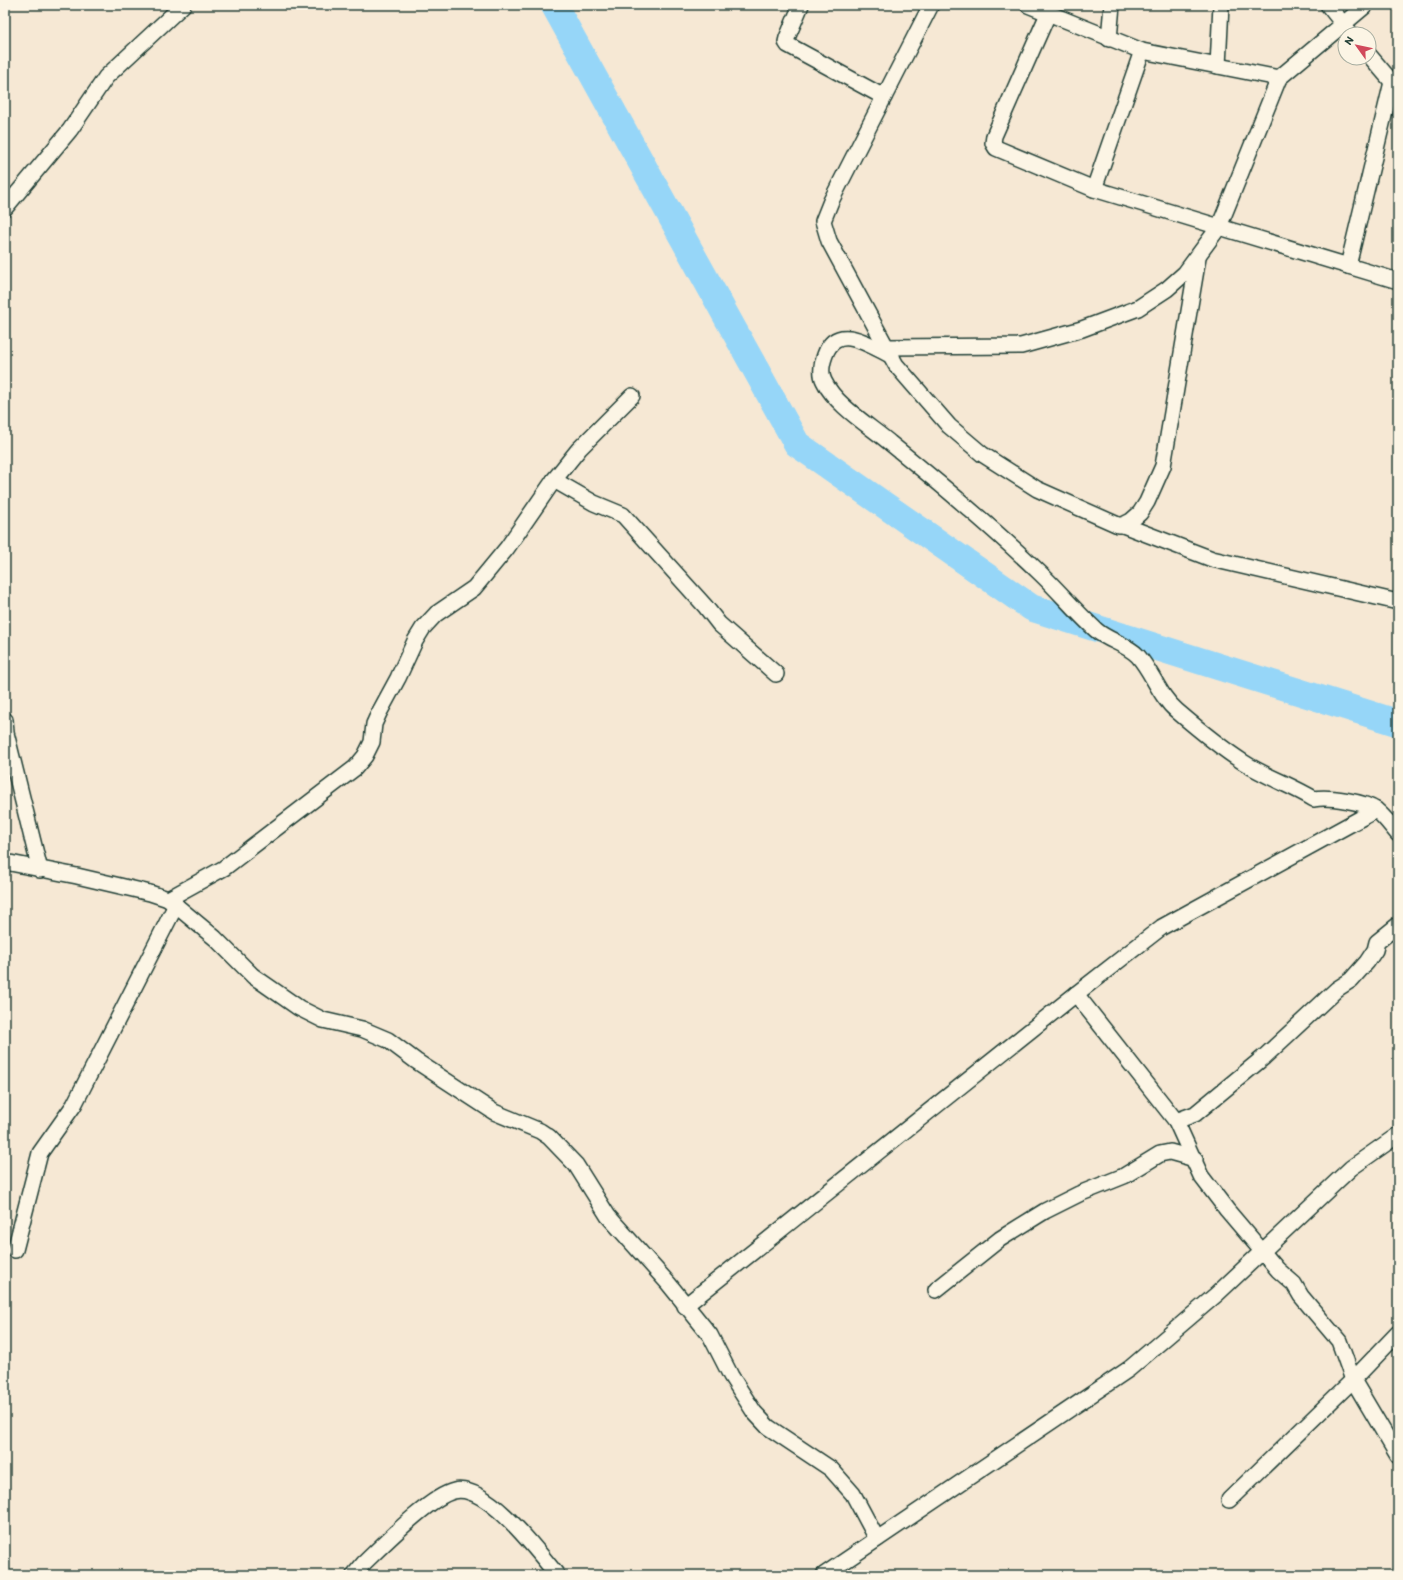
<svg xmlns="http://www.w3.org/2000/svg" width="1403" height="1580" font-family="Itim,sans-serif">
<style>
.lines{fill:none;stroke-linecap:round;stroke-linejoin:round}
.river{stroke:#96d6f8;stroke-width:27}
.minor-casing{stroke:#1f3d34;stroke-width:18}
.minor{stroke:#fcf5e5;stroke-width:15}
</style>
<rect width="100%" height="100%" fill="#f6e8d4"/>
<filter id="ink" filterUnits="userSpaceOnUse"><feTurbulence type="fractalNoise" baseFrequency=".025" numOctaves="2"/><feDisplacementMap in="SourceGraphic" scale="8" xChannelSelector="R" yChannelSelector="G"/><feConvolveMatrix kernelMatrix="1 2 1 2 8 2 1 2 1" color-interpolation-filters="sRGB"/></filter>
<g filter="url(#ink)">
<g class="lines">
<path class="river" d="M 554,5 L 797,444 L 1032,608 L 1398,723"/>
<defs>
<g id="minor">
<path d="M 801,5 L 787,38 L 786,42 L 788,45 L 884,97"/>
<path d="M 931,5 L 831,201 L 823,221 L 829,241 L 896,365 L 949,426 L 982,454 L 1037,489 L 1118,525 L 1123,525 L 1212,559 L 1398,602"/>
<path d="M 1028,5 L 1142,51 L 1279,78"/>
<path d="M 1328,5 L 1351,34"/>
<path d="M 1048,14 L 994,136 L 993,143 L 996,148 L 1094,189 L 1398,281"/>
<path d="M 1109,39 L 1112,5"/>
<path d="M 1369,55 L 1398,89"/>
<path d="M 1218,66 L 1221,5"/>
<path d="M 1094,189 L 1142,51"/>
<path d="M 5,208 L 70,130 L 106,77 L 183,5"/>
<path d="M 1348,266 L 1392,82"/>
<path d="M 886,347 L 1021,346 L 1082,329 L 1138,308 L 1167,289 L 1185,273 L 1219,227 L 1279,78 L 1366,5"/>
<path d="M 892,356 C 871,346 837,321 825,355 C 822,363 820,373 824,381 C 835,405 870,426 890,443 C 942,485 992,527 1040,573 C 1059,591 1076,612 1096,630 C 1108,641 1127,644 1138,656 C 1153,673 1159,696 1177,711 C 1198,729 1221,748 1243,762 C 1266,777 1291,785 1314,799 C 1328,796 1365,802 1376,810 C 1384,816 1391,826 1398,834"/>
<path d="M 554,480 L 594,503 L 623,515 L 705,606 L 719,624 L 776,674"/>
<path d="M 1123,525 L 1131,521 L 1140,513 L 1147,502 L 1163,466 L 1198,258"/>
<path d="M 5,720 L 6,733 L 40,870"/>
<path d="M 5,862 L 77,876 L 150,893 L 168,899 L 215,938 L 253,976 L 299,1008 L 323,1020 L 362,1029 L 388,1040 L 416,1061 L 494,1112 L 540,1131 L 549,1137 L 576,1165 L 608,1216 L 668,1283 L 710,1335 L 731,1376 L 754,1412 L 768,1427 L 831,1469 L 853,1494 L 877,1539"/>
<path d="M 168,899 L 224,868 L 355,768 L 365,756 L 372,742 L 374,724 L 379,713 L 398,678 L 415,641 L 423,628 L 436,614 L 474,588 L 507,548 L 554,480 L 579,449 L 632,396"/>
<path d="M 1076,994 L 1176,1121 L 1201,1176 L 1227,1210 L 1278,1270 L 1294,1284 L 1301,1296 L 1339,1341 L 1353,1380 L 1398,1456"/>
<path d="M 1176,1121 L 1195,1114 L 1264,1057 L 1337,989 L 1351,980 L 1367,962 L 1375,950 L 1377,942 L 1398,925"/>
<path d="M 15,1250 L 40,1153 L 74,1105 L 176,905"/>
<path d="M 936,1290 L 1000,1239 L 1045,1211 L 1079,1194 L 1124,1176 L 1160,1154 L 1170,1152 L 1195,1159"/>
<path d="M 685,1306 L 1076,994 L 1162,927 L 1376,810"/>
<path d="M 1229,1500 L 1353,1380 L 1398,1333"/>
<path d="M 354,1575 L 364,1563 C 383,1545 431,1496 454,1491 C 487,1483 538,1552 557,1575"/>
<path d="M 824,1575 L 1129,1369 L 1217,1294 L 1351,1168 L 1398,1135"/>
</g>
</defs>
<use href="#minor" class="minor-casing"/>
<use href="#minor" class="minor"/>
</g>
</g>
<rect width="1403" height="1580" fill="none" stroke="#fcf5e5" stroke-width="20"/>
<rect x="10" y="10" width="1383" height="1560" fill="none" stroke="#1f3d34" stroke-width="1.5" filter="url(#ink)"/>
<g transform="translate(1357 46) rotate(303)"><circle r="19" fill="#fcf5e5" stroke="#a4ab9e"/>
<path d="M0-3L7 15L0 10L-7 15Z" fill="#d1495b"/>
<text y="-6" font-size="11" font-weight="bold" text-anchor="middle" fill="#1f3d34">N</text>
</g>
</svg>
